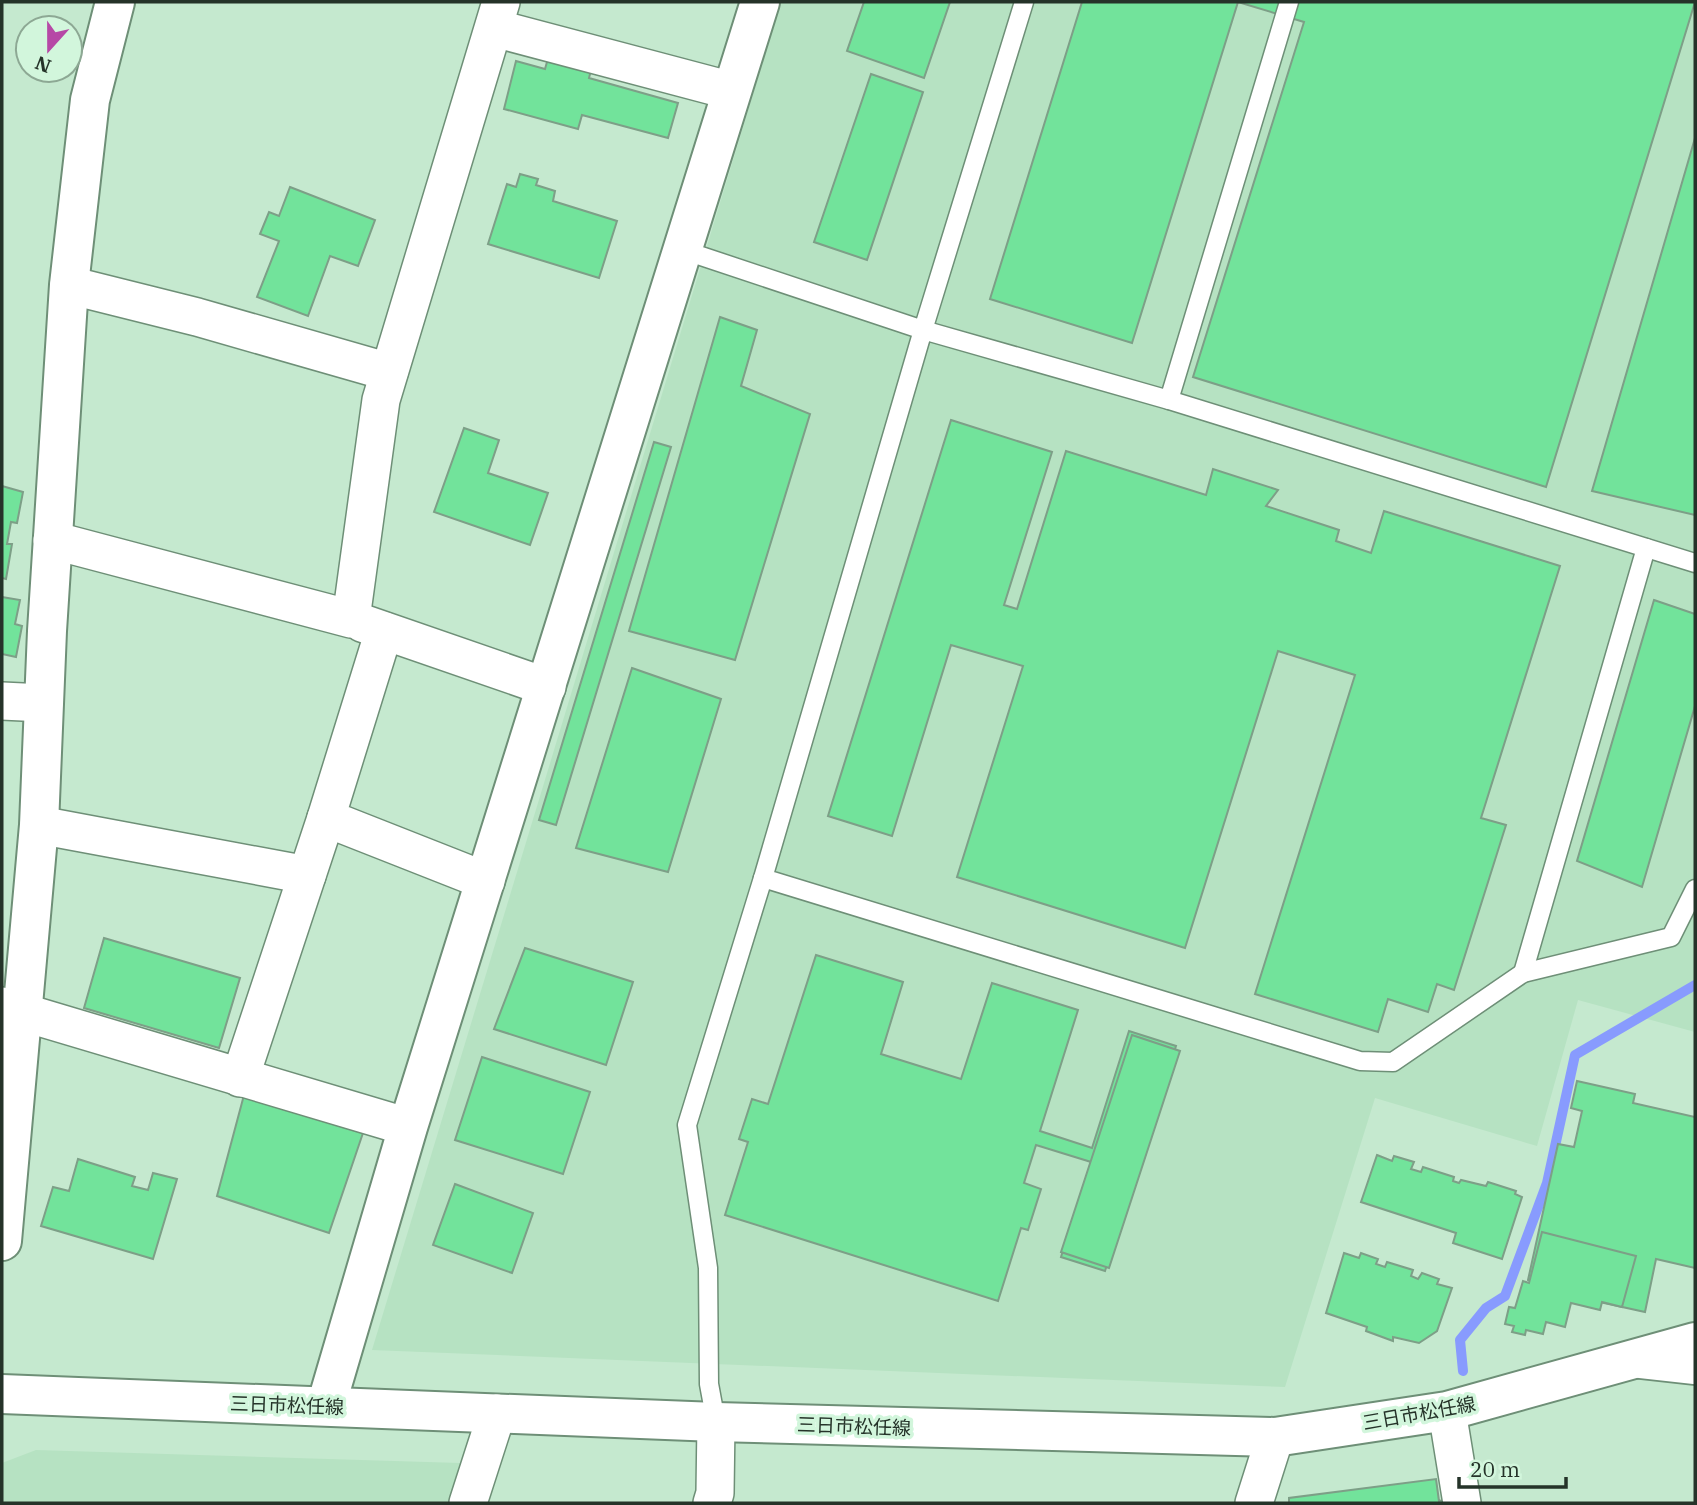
<svg xmlns="http://www.w3.org/2000/svg" width="1697" height="1505" font-family="'IBM Plex Serif','Noto Sans JP',serif">
<style>
.built{fill:#b6e2c2}
.lines{fill:none;stroke-linecap:round;stroke-linejoin:round}
.stream{stroke:#889bfe;stroke-width:10}
.building{fill:#72e39b;stroke:#7d9f87;stroke-width:2}
.service-casing{stroke:#6e8f77;stroke-width:21}
.minor-casing{stroke:#6e8f77;stroke-width:40}
.tertiary-casing{stroke:#6e8f77;stroke-width:42}
.secondary-casing{stroke:#6e8f77;stroke-width:42}
.service{stroke:#fff;stroke-width:18}
.minor{stroke:#fff;stroke-width:37}
.tertiary{stroke:#fff;stroke-width:38}
.secondary{stroke:#fff;stroke-width:38}
.labels{text-anchor:middle;dominant-baseline:central;stroke-width:7;stroke-linejoin:round;paint-order:stroke}
.street-label{font-size:19px;fill:#253329;stroke:#d2f6dc}
</style>
<rect width="100%" height="100%" fill="#c5e9cf"/>
<g class="built">
<path d="M 781,2 L 1695,2 L 1695,1032 L 1578,1000 L 1537,1146 L 1375,1098 L 1285,1387 L 372,1350 Z"/>
<path d="M 36,1450 L 460,1463 L 461,1463 L 448,1503 L 2,1503 L 2,1463 Z"/>
</g>
<g class="lines">
<path class="stream" d="M 1463,1371 L 1460,1340 L 1486,1308 L 1505,1296 L 1547,1183 L 1575,1055 L 1695,985"/>
</g>
<g class="building">
<path d="M 864,2 L 950,2 L 924,78 L 847,51 Z"/>
<path d="M 1082,2 L 1695,2 L 1546,487 L 1193,377 L 1304,22 L 1238,2 L 1132,343 L 990,299 Z"/>
<path d="M 549,55 L 592,66 L 589,78 L 678,103 L 668,138 L 582,115 L 578,129 L 504,109 L 516,61 L 545,69 Z"/>
<path d="M 871,74 L 923,92 L 867,260 L 814,242 Z"/>
<path d="M 1695,138 L 1695,515 L 1592,491 Z"/>
<path d="M 520,174 L 538,179 L 536,185 L 555,191 L 553,201 L 617,221 L 599,278 L 488,244 L 507,184 L 516,187 Z"/>
<path d="M 290,187 L 375,220 L 358,266 L 330,256 L 308,316 L 257,297 L 279,241 L 260,234 L 269,212 L 279,216 Z"/>
<path d="M 720,317 L 757,330 L 741,386 L 810,414 L 735,660 L 629,631 Z"/>
<path d="M 951,420 L 1052,452 L 1004,605 L 1017,609 L 1066,451 L 1206,495 L 1213,469 L 1278,490 L 1266,506 L 1339,530 L 1336,541 L 1371,553 L 1384,511 L 1560,566 L 1481,818 L 1506,825 L 1454,990 L 1437,984 L 1428,1012 L 1388,999 L 1378,1032 L 1255,994 L 1355,675 L 1278,651 L 1185,948 L 957,877 L 1023,666 L 951,645 L 892,836 L 828,816 Z"/>
<path d="M 464,428 L 499,440 L 488,473 L 548,493 L 530,545 L 434,512 Z"/>
<path d="M 654,442 L 671,447 L 556,825 L 539,820 Z"/>
<path d="M 2,486 L 23,492 L 17,523 L 11,522 L 7,544 L 12,544 L 6,579 L 2,578 Z"/>
<path d="M 2,597 L 20,600 L 15,624 L 22,626 L 16,657 L 2,654 Z"/>
<path d="M 1654,600 L 1695,614 L 1695,706 L 1642,887 L 1577,861 Z"/>
<path d="M 632,668 L 721,699 L 668,872 L 576,848 Z"/>
<path d="M 104,938 L 240,978 L 219,1048 L 84,1008 Z"/>
<path d="M 525,948 L 633,982 L 606,1065 L 494,1029 Z"/>
<path d="M 816,955 L 903,982 L 881,1054 L 961,1079 L 992,983 L 1078,1010 L 1040,1131 L 1092,1148 L 1129,1031 L 1176,1046 L 1105,1271 L 1061,1257 L 1091,1162 L 1036,1145 L 1024,1183 L 1041,1189 L 1028,1230 L 1021,1228 L 998,1301 L 725,1215 L 748,1142 L 739,1139 L 752,1099 L 768,1104 Z"/>
<path d="M 1132,1035 L 1180,1051 L 1109,1268 L 1061,1252 Z"/>
<path d="M 482,1057 L 590,1092 L 563,1174 L 455,1140 Z"/>
<path d="M 1577,1081 L 1635,1094 L 1633,1103 L 1695,1117 L 1695,1268 L 1656,1259 L 1645,1312 L 1536,1288 L 1537,1282 L 1528,1280 L 1558,1144 L 1574,1147 L 1582,1111 L 1571,1108 Z"/>
<path d="M 244,1095 L 364,1130 L 329,1233 L 217,1196 Z"/>
<path d="M 1377,1155 L 1392,1161 L 1394,1156 L 1414,1162 L 1411,1169 L 1421,1172 L 1423,1167 L 1454,1177 L 1453,1181 L 1459,1183 L 1461,1180 L 1486,1186 L 1488,1182 L 1516,1191 L 1515,1194 L 1522,1197 L 1502,1259 L 1453,1243 L 1456,1233 L 1361,1202 Z"/>
<path d="M 78,1159 L 135,1177 L 132,1186 L 148,1190 L 153,1173 L 177,1179 L 153,1259 L 41,1226 L 53,1187 L 69,1191 Z"/>
<path d="M 455,1184 L 533,1213 L 512,1273 L 433,1245 Z"/>
<path d="M 1542,1232 L 1636,1256 L 1622,1307 L 1602,1302 L 1600,1310 L 1571,1303 L 1565,1327 L 1546,1322 L 1543,1334 L 1526,1330 L 1525,1335 L 1512,1332 L 1514,1326 L 1505,1324 L 1509,1307 L 1515,1308 L 1523,1281 L 1529,1283 Z"/>
<path d="M 1344,1253 L 1359,1258 L 1361,1253 L 1378,1259 L 1376,1264 L 1385,1267 L 1387,1262 L 1413,1270 L 1411,1276 L 1418,1279 L 1422,1273 L 1439,1279 L 1437,1284 L 1452,1288 L 1437,1331 L 1419,1343 L 1393,1337 L 1393,1341 L 1366,1331 L 1367,1327 L 1326,1313 Z"/>
<path d="M 1436,1479 L 1439,1501 L 1445,1500 L 1446,1503 L 1289,1503 L 1289,1498 Z"/>
</g>
<g class="lines">
<defs>
<g id="service">
<path d="M 683,250 L 923,330 L 1024,2"/>
<path d="M 1169,400 L 1289,2"/>
<path d="M 1695,563 L 1169,400 L 923,330 L 763,878 L 1360,1061 L 1393,1062 L 1523,973 L 1671,937 L 1695,889"/>
<path d="M 1523,973 L 1646,548"/>
<path d="M 716,1422 L 709,1384 L 708,1268 L 687,1125 L 763,878"/>
</g>
<g id="minor">
<path d="M 494,28 L 732,91"/>
<path d="M 69,285 L 197,317 L 389,372"/>
<path d="M 52,540 L 351,619 L 381,400 L 501,2"/>
<path d="M 362,623 L 547,687"/>
<path d="M 384,631 L 326,818 L 486,881"/>
<path d="M 2,701 L 44,703"/>
<path d="M 39,825 L 307,875"/>
<path d="M 2,1006 L 408,1127"/>
<path d="M 240,1078 L 326,818"/>
<path d="M 1447,1411 L 1462,1503"/>
<path d="M 468,1503 L 497,1413"/>
<path d="M 712,1503 L 715,1493 L 716,1422"/>
<path d="M 1254,1503 L 1275,1437"/>
</g>
<g id="tertiary">
<path d="M 2,1241 L 39,825 L 47,631 L 69,285 L 90,100 L 115,2"/>
<path d="M 1641,1359 L 1695,1365"/>
<path d="M 326,1406 L 408,1127 L 760,2"/>
</g>
<path id="secondary" d="M 2,1394 L 716,1422 L 1275,1437 L 1447,1411 L 1695,1342"/>
</defs>
<use href="#service" class="service-casing"/>
<use href="#minor" class="minor-casing"/>
<use href="#tertiary" class="tertiary-casing"/>
<use href="#secondary" class="secondary-casing"/>
<use href="#service" class="service"/>
<use href="#minor" class="minor"/>
<use href="#tertiary" class="tertiary"/>
<use href="#secondary" class="secondary"/>
</g>
<g class="labels">
<g class="street-label">
<text transform="translate(287 1405) rotate(2)">三日市松任線</text>
<text transform="translate(1419 1413) rotate(-10)">三日市松任線</text>
<text transform="translate(854 1426) rotate(2)">三日市松任線</text>
</g>
</g>
<rect width="1697" height="1505" fill="none" stroke="#253329" stroke-width="7"/>
<g transform="translate(49 49) rotate(201)"><circle r="33" fill="#d2f6dc" stroke="#8da894" stroke-width="2"/>
<path d="M0-5L12 26L0 18L-12 26Z" fill="#b648a6"/>
<text y="-10" font-size="19" font-weight="bold" text-anchor="middle" fill="#253329">N</text>
</g>
<path d="M1459 1477v10h107v-10" fill="none" stroke="#253329" stroke-width="3.5"/>
<text x="1470" y="1477" font-size="21" fill="#253329" stroke="#d2f6dc" stroke-width="5" paint-order="stroke">20 m</text>
</svg>
